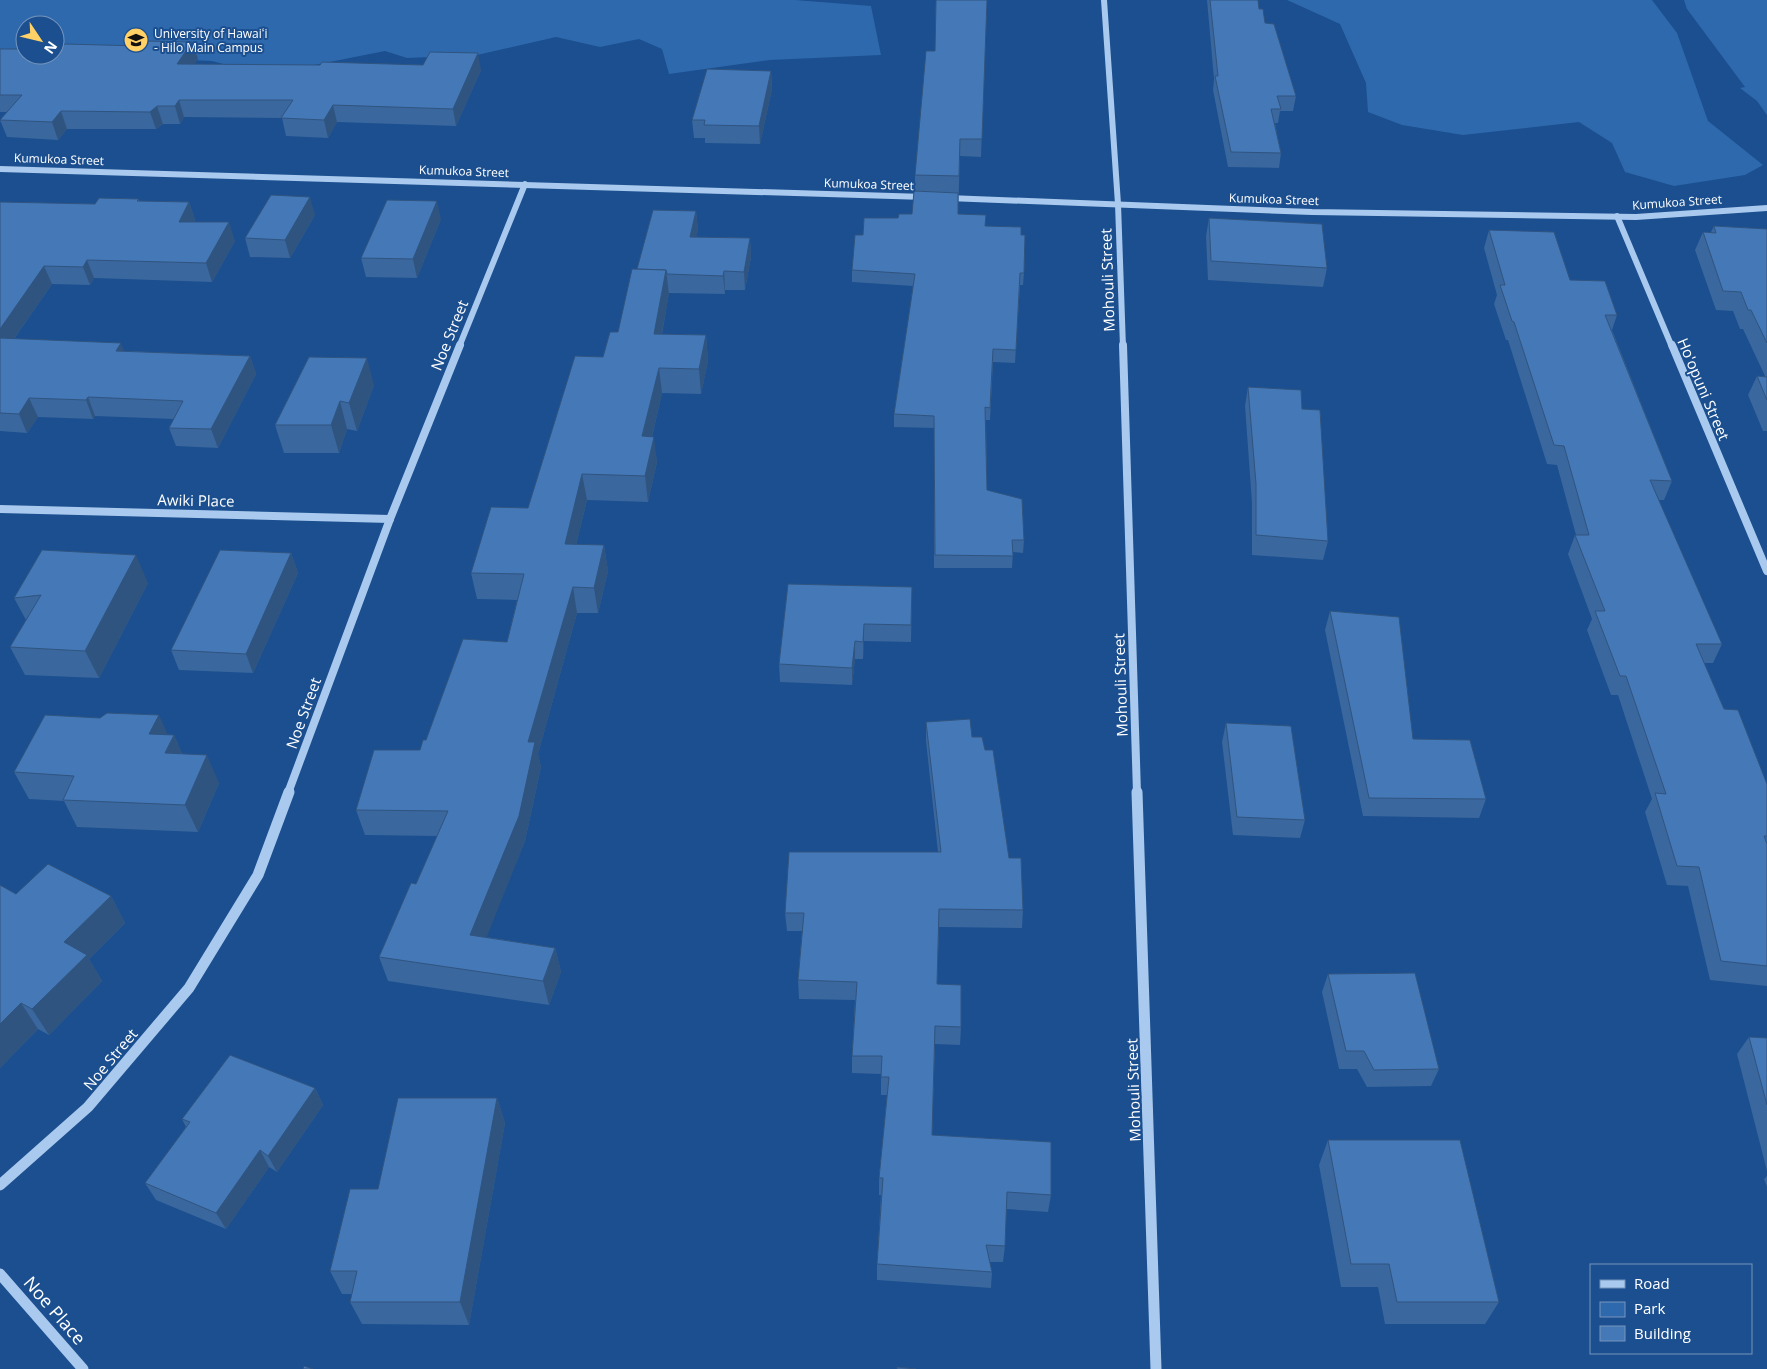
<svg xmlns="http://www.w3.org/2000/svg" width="1767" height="1369" font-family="'Open Sans',sans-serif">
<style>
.green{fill:#2e69ad}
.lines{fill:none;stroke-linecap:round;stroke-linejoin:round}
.minor-far2{stroke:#a9c9ee;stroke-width:6}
.minor-far1{stroke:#a9c9ee;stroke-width:8}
.minor{stroke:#a9c9ee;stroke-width:11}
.wall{fill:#3a679d}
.shaded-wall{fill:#305480}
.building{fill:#4478b7;stroke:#305480}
.labels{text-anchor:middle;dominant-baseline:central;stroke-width:4;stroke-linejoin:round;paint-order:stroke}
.far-poi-label{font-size:12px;fill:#fff;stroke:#1b4f8f;text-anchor:start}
.far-street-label{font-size:12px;fill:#fff;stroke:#1b4f8f}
.street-label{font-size:15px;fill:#fff;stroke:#1b4f8f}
.near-street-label{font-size:18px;fill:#fff;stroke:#1b4f8f}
</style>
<rect width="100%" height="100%" fill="#1b4f8f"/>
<g class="green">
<path d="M 0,0 L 795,0 L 871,6 L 881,55 L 770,60 L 669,74 L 662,49 L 639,39 L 600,47 L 556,37 L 477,55 L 407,58 L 385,51 L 264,75 L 212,61 L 55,54 L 55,25 L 25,25 L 25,53 L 0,52 Z"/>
<path d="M 1287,0 L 1652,0 L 1677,33 L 1708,121 L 1763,165 L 1745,175 L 1674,186 L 1625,172 L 1612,143 L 1579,122 L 1463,135 L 1402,125 L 1368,112 L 1366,83 L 1340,24 Z"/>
<path d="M 1684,0 L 1767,0 L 1767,115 L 1757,101 L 1740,88 L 1745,87 L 1687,9 Z"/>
</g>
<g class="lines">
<g class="minor-far2">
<path d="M 1104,0 L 1118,204 L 1123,347"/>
<path d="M 0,169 L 925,197"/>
<path d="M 948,198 L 1312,212 L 1636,217 L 1767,208"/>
<path d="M 1617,216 L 1672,347"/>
<path d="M 459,347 L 525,184"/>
</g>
<g class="minor-far1">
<path d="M 1123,345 L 1137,793"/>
<path d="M 1672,345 L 1767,571"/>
<path d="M 0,509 L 390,519"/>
<path d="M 288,793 L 390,519 L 460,345"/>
</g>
<g class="minor">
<path d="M 1137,792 L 1156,1369"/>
<path d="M 0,1185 L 88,1107 L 189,988 L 258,875 L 289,792"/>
<path d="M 0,1274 L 83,1369"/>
</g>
</g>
<g class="wall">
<path d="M 987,0 L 981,157 L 960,156 L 958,214 L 985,226 L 1021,235 L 1024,273 L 1023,285 L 1020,285 L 1015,363 L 993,362 L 990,420 L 986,420 L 987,490 L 1024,540 L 1023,553 L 1013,552 L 1012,568 L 934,568 L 934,428 L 894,427 L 894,414 L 913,286 L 852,282 L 852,270 L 863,235 L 898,218 L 912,214 L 915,191 L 915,175 L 935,51 Z"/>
<path d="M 1207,0 L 1258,0 L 1259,9 L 1265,23 L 1296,96 L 1293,111 L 1280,111 L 1278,123 L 1275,123 L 1281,153 L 1279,168 L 1228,167 L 1213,90 L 1214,79 Z"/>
<path d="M 192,42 L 198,59 L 194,64 L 481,70 L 456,126 L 337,122 L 328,138 L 286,136 L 282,118 L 184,117 L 180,124 L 163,124 L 156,129 L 67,129 L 58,140 L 7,137 L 0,120 L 7,112 L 0,112 L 0,49 L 25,55 Z"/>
<path d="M 771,71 L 772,89 L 760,144 L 705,143 L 705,138 L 694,138 L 692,120 Z"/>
<path d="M 139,199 L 139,201 L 189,202 L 195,220 L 194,222 L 235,241 L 212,282 L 94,278 L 90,285 L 52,284 L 14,339 L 124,351 L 250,356 L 256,374 L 218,448 L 176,446 L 169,428 L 174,419 L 95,416 L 93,419 L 38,417 L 27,433 L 0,431 L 0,202 L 95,204 Z"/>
<path d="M 696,211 L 698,230 L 696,237 L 750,238 L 751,257 L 745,290 L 725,290 L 725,294 L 669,293 L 662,334 L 706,335 L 708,361 L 701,394 L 662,393 L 652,437 L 657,462 L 648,502 L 587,500 L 576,545 L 604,545 L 608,571 L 598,613 L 577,613 L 538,754 L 541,767 L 525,841 L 486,937 L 555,948 L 561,972 L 549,1005 L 388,981 L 379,957 L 416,884 L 437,836 L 365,835 L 356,810 L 420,750 L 426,740 L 507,642 L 517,600 L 477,599 L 471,573 L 528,508 L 603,357 L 618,332 L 637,269 Z"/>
<path d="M 315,215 L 290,258 L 250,257 L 245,238 Z"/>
<path d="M 1209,218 L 1327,268 L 1323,287 L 1208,280 L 1206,236 Z"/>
<path d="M 441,219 L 417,278 L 366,277 L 361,258 Z"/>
<path d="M 1714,226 L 1767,229 L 1767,431 L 1763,431 L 1748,395 L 1757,376 L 1765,376 L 1743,329 L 1740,329 L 1733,311 L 1716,310 L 1695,250 L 1703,232 L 1711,232 Z"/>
<path d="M 1489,230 L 1570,280 L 1617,315 L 1612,330 L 1672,481 L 1664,500 L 1658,500 L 1722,644 L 1713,663 L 1704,663 L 1724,709 L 1767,784 L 1767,986 L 1710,980 L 1688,886 L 1667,885 L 1645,812 L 1652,799 L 1618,695 L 1611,695 L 1587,630 L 1592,619 L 1568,554 L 1575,535 L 1576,535 L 1557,465 L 1547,464 L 1508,340 L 1506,340 L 1494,304 L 1497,295 L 1484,248 Z"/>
<path d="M 374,385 L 357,431 L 347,429 L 339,453 L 284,453 L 275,425 Z"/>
<path d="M 1248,387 L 1302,409 L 1328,541 L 1323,560 L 1252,555 L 1252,503 L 1245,406 Z"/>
<path d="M 291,553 L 298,573 L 253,673 L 179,670 L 171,650 Z"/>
<path d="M 148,583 L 99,678 L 25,675 L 10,647 L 26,620 L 14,598 Z"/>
<path d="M 912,587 L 911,642 L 864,641 L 863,659 L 855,659 L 852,685 L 780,682 L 779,664 Z"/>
<path d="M 1330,611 L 1413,739 L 1486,799 L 1479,818 L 1363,816 L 1325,630 Z"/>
<path d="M 926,722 L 972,737 L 985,750 L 1009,858 L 1023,910 L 1022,928 L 939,927 L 937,984 L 961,1027 L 960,1045 L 935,1044 L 932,1135 L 1051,1195 L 1048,1212 L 1006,1209 L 1005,1246 L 1003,1262 L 990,1262 L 992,1272 L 991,1288 L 877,1280 L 877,1264 L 881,1195 L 879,1195 L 879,1178 L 887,1095 L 881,1095 L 881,1074 L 852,1073 L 852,1056 L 855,1000 L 799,999 L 798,980 L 802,931 L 787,931 L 785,913 L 938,852 L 926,741 Z"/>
<path d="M 1226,723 L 1305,820 L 1300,838 L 1233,835 L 1222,742 Z"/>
<path d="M 167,735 L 174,735 L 182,754 L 219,783 L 198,832 L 77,827 L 64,801 L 29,799 L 14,772 Z"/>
<path d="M 16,894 L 111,896 L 125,923 L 89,959 L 102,981 L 49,1035 L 38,1029 L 0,1068 Z"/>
<path d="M 1328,974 L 1439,1069 L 1431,1086 L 1367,1087 L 1357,1069 L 1339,1069 L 1322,992 Z"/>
<path d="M 1749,1037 L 1767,1038 L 1767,1171 L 1737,1054 Z"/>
<path d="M 315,1088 L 323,1105 L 277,1172 L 269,1167 L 226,1229 L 156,1200 L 145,1183 L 186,1127 L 182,1119 Z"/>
<path d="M 497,1098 L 505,1123 L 469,1325 L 362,1324 L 350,1302 L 352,1294 L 342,1294 L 330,1271 L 378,1189 Z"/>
<path d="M 1328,1140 L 1499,1302 L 1485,1324 L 1385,1324 L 1378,1287 L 1341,1287 L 1319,1165 Z"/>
<path d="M 1767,1176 L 1767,1187 L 1764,1179 Z"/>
</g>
<g class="shaded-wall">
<path d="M 192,42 L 198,59 L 183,81 L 177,64 Z"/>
<path d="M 478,53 L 481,70 L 456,126 L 453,109 Z"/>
<path d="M 771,71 L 772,89 L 760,144 L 759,126 Z"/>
<path d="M 179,100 L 184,117 L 180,124 L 175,106 Z"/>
<path d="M 333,105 L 337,122 L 328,138 L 324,120 Z"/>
<path d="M 157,106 L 163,124 L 156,129 L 150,112 Z"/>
<path d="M 61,111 L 67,129 L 58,140 L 52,122 Z"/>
<path d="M 310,197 L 315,215 L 290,258 L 285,240 Z"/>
<path d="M 437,201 L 441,219 L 417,278 L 413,259 Z"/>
<path d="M 189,202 L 195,220 L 185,240 L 179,222 Z"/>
<path d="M 696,211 L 698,230 L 692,256 L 690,237 Z"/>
<path d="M 229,222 L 235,241 L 212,282 L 206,263 Z"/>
<path d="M 750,238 L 751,257 L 745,290 L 744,272 Z"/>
<path d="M 87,260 L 94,278 L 90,285 L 83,267 Z"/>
<path d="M 44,266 L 52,284 L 2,356 L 0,352 L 0,329 Z"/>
<path d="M 666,270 L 669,294 L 657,359 L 654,334 Z"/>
<path d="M 724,271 L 725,290 L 725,294 L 723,276 Z"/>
<path d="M 706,335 L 708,361 L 701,394 L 699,369 Z"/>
<path d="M 121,343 L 128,361 L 116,351 Z"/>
<path d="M 250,356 L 256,374 L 218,448 L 211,429 Z"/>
<path d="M 367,358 L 374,385 L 357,431 L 349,403 Z"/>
<path d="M 659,368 L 662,393 L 646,462 L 642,436 Z"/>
<path d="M 88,397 L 95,416 L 93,419 L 86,400 Z"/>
<path d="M 29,398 L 38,417 L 27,433 L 19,414 Z"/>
<path d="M 340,401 L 347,429 L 339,453 L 331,425 Z"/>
<path d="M 654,437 L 657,462 L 648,502 L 645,476 Z"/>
<path d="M 582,474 L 587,500 L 570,570 L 565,544 Z"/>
<path d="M 604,545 L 608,571 L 598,613 L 594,588 Z"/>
<path d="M 291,553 L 298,573 L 253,673 L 246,654 Z"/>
<path d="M 136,555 L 148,583 L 99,678 L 85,651 Z"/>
<path d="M 573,587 L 577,613 L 538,754 L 541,767 L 525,841 L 478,959 L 470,935 L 528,742 Z"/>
<path d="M 864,624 L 864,641 L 863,659 L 863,642 Z"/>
<path d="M 855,641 L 855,659 L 852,685 L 852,668 Z"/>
<path d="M 159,715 L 171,742 L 174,735 L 186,763 L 178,780 L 149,734 Z"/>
<path d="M 207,755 L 219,783 L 198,832 L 185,805 Z"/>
<path d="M 111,896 L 125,923 L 89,959 L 102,981 L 49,1035 L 32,1009 L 64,942 Z"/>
<path d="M 555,948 L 561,972 L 549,1005 L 543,981 Z"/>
<path d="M 21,1003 L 38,1029 L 0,1068 L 0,1024 Z"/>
<path d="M 315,1088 L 323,1105 L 277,1172 L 268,1156 Z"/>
<path d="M 497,1098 L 505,1123 L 469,1325 L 460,1302 Z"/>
<path d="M 260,1150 L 269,1167 L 226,1229 L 216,1213 Z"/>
</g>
<g class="building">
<path d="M 936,0 L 987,0 L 982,139 L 960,139 L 959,176 L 915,175 L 926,51 L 935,51 Z"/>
<path d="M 1210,0 L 1258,0 L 1259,9 L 1263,9 L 1265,23 L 1274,24 L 1296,96 L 1277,96 L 1281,109 L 1271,109 L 1281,153 L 1231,152 L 1215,76 L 1218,76 Z"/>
<path d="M 144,41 L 192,42 L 177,64 L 320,65 L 322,62 L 423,65 L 430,52 L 478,53 L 453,109 L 333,105 L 324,120 L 281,118 L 293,100 L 179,100 L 175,106 L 157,106 L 150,112 L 61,111 L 52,122 L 0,120 L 22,95 L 0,95 L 0,49 L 25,49 L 25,55 L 55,55 L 55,49 L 60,49 L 65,44 L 141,46 Z"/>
<path d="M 707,69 L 771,71 L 759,126 L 704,125 L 705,120 L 692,120 Z"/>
<path d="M 914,191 L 958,193 L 958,214 L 986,215 L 985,226 L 1021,227 L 1021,235 L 1025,235 L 1024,273 L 1020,273 L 1016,350 L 993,349 L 990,408 L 985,407 L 987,490 L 1022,499 L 1024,540 L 1012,540 L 1013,556 L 935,555 L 934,416 L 894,414 L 915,274 L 852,270 L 855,235 L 863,235 L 864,218 L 898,218 L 899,214 L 912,214 Z"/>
<path d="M 271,195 L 310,197 L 285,240 L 245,238 Z"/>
<path d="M 99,198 L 139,199 L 137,201 L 189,202 L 179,222 L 229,222 L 206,263 L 87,260 L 83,267 L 44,266 L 0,329 L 0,202 L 95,204 Z"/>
<path d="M 387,200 L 437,201 L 413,259 L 361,258 Z"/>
<path d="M 653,210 L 696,211 L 690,237 L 750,238 L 744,272 L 724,271 L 723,276 L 667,274 L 666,270 L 637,269 Z"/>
<path d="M 1209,218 L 1322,224 L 1327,268 L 1211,261 Z"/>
<path d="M 1714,226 L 1767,229 L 1767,343 L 1751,310 L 1748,310 L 1741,292 L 1723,291 L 1703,232 L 1716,233 Z"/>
<path d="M 1489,230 L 1554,232 L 1570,280 L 1605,281 L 1617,315 L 1605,315 L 1672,481 L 1650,480 L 1722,644 L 1696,644 L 1724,709 L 1738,710 L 1767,784 L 1767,836 L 1764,836 L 1767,844 L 1767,966 L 1721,961 L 1699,867 L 1677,866 L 1655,793 L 1666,794 L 1626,676 L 1620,676 L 1595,611 L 1605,611 L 1575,535 L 1589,535 L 1564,446 L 1554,445 L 1514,322 L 1512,321 L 1500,285 L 1505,285 Z"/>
<path d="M 632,269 L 666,270 L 654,334 L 706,335 L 699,369 L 659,368 L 642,436 L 654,437 L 645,476 L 582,474 L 565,544 L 604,545 L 594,588 L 573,587 L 528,742 L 535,742 L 519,816 L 470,935 L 555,948 L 543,981 L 379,957 L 411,883 L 416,884 L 448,811 L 356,810 L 374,750 L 420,750 L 423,740 L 426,740 L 463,639 L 507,642 L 524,574 L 471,573 L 491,507 L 528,508 L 575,356 L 603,357 L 610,332 L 618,332 Z"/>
<path d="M 0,338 L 121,343 L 116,351 L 250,356 L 211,429 L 169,428 L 183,401 L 88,397 L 86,400 L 29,398 L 19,414 L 0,413 Z"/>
<path d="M 309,357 L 367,358 L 349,403 L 340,401 L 331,425 L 275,425 Z"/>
<path d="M 1757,376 L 1767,377 L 1767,400 Z"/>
<path d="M 1248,387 L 1301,390 L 1302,409 L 1320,410 L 1328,541 L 1256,535 L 1256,484 Z"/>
<path d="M 42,550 L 136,555 L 85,651 L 10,647 L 41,595 L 14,598 Z"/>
<path d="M 220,550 L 291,553 L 246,654 L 171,650 Z"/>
<path d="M 788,584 L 912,587 L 911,625 L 864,624 L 863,642 L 855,641 L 852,668 L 779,664 Z"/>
<path d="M 1330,611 L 1399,617 L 1413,739 L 1470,740 L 1486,799 L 1369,798 Z"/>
<path d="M 107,713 L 159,715 L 149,734 L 174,735 L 165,753 L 207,755 L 185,805 L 63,800 L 74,776 L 14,772 L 45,715 L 100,718 Z"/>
<path d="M 970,719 L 972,737 L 982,737 L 985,750 L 993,750 L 1009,858 L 1021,858 L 1023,910 L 939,909 L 937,984 L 961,985 L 961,1027 L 935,1026 L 932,1135 L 1051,1142 L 1051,1195 L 1007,1192 L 1005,1246 L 986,1245 L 992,1272 L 877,1264 L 883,1178 L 879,1178 L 889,1077 L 881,1077 L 882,1056 L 852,1056 L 857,982 L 798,980 L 804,913 L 785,913 L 789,852 L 941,852 L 926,722 Z"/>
<path d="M 1226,723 L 1291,726 L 1305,820 L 1237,817 Z"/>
<path d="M 48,864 L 111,896 L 64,942 L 87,955 L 32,1009 L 21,1003 L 0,1024 L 0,885 L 16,894 Z"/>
<path d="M 1415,973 L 1439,1069 L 1374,1070 L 1364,1051 L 1346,1051 L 1328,974 Z"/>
<path d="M 1749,1037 L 1767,1038 L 1767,1105 Z"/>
<path d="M 230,1055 L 315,1088 L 268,1156 L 260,1150 L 216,1213 L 145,1183 L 190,1122 L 182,1119 Z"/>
<path d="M 398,1098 L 497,1098 L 460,1302 L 350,1302 L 357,1271 L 330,1271 L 350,1189 L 378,1189 Z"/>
<path d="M 1328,1140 L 1460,1140 L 1499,1302 L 1397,1302 L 1389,1264 L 1351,1264 Z"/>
<path d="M 304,1366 L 313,1369 L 303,1369 Z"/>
<path d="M 897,1367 L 916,1369 L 897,1369 Z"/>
</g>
<defs>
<symbol id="university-disc" viewBox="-11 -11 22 22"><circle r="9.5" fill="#ffd166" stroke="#1b4f8f"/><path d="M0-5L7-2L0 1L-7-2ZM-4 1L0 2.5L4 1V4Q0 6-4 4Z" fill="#111"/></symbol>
</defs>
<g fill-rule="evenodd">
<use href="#university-disc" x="122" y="26" width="28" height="28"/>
</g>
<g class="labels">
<g class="far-poi-label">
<text x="154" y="33">University of Hawaiʻi<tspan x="154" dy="14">- Hilo Main Campus</tspan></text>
</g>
<g class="far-street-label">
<text transform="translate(59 159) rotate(2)">Kumukoa Street</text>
<text transform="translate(464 171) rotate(2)">Kumukoa Street</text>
<text transform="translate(869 184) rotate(2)">Kumukoa Street</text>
<text transform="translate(1274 199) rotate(2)">Kumukoa Street</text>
<text transform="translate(1677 202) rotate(-4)">Kumukoa Street</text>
</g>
<g class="street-label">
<text transform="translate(1107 280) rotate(-92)">Mohouli Street</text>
<text transform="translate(449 335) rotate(-68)">Noe Street</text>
<text transform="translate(1704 389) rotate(67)">Ho'opuni Street</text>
<text transform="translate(196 500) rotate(1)">Awiki Place</text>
<text transform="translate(1120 685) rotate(-92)">Mohouli Street</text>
<text transform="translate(303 713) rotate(-70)">Noe Street</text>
<text transform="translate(110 1059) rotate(-50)">Noe Street</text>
<text transform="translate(1133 1090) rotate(-92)">Mohouli Street</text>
</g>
<g class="near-street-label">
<text transform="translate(55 1310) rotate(49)">Noe Place</text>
</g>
</g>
<rect x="1590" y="1264" width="162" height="90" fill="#1b4f8f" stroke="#7695bc"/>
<rect x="1600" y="1280" width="25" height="8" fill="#a9c9ee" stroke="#7695bc"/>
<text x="1634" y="1289" font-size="15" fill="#ffffff">Road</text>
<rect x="1600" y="1302" width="25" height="15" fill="#2e69ad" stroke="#7695bc"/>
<text x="1634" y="1314" font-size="15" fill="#ffffff">Park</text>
<rect x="1600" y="1326" width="25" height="15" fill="#4478b7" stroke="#7695bc"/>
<text x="1634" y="1339" font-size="15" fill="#ffffff">Building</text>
<g transform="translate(40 40) rotate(125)"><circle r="24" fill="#1b4f8f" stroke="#7695bc"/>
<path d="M0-4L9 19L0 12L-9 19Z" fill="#ffd166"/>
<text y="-8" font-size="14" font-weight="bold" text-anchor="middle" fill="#ffffff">N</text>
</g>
</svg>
